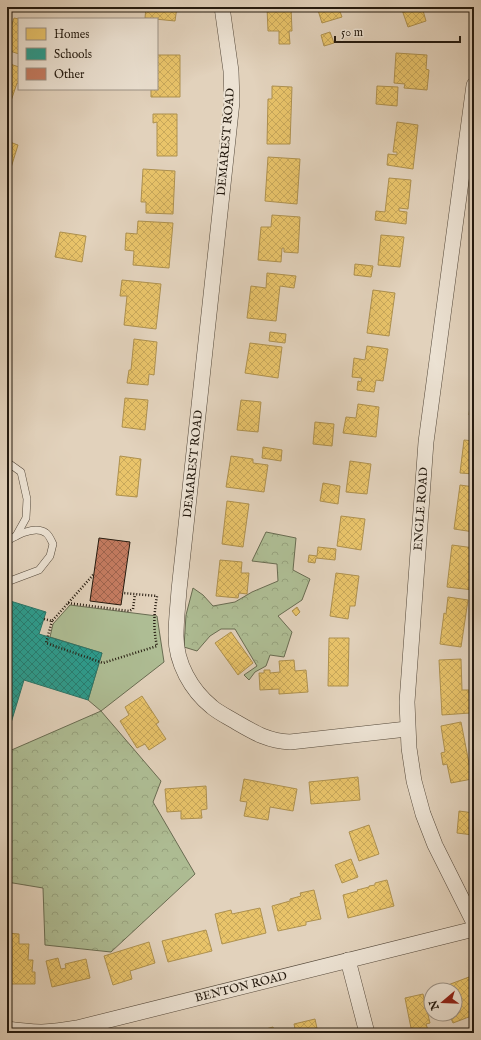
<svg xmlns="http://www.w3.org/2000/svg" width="481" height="1040" font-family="'IM FELL English',serif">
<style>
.forest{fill:url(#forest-crowns);stroke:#696c52}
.garden{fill:#aebd94;stroke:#696c52}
.homes{fill:url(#homes-cross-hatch);stroke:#ae914f}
.schools{fill:url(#schools-cross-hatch);stroke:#287669}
.building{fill:url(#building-cross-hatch);stroke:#241a0f}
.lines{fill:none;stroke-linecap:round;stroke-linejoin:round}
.service-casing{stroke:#54483a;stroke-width:8}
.minor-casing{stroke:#54483a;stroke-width:16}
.path{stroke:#241a0f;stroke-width:2.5;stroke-dasharray:1 2;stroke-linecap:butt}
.service{stroke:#ece2d3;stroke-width:7}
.minor{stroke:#ece2d3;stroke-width:15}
.labels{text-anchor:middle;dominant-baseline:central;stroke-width:4;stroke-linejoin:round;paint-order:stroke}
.street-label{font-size:12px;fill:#241a0f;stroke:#ece2d3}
</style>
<defs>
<pattern id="forest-crowns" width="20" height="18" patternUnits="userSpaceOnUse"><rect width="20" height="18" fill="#aebd94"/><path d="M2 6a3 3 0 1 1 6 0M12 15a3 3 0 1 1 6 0" fill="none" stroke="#96a27e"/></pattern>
<pattern id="homes-cross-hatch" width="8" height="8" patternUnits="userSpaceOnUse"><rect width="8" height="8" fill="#e9c46a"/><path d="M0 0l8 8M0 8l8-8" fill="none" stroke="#c8a85b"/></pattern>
<pattern id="schools-cross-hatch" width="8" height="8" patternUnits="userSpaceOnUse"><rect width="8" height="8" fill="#2a9d8f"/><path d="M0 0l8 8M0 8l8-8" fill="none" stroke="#247f73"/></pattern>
<pattern id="building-cross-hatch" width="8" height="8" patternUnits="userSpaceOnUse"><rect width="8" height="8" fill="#c47b60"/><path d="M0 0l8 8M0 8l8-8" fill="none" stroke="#9f644e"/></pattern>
</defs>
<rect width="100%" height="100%" fill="#e2d2bc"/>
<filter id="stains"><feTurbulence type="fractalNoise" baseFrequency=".005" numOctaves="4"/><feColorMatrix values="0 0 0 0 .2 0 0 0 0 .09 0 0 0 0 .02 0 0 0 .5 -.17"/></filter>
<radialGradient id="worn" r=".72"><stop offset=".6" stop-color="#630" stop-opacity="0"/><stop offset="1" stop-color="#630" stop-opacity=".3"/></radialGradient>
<g class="forest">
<path d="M 266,532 L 296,538 L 293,570 L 310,579 L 302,600 L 278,616 L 292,632 L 284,657 L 270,655 L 266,666 L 255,672 L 249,680 L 244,675 L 257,666 L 235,629 L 221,629 L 210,636 L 197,651 L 184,647 L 186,615 L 193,588 L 203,595 L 213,606 L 235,602 L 252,592 L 278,581 L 277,564 L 252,561 Z"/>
<path d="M 101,711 L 161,781 L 153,802 L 195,874 L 111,952 L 45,945 L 43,888 L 7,882 L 7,752 Z"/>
</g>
<path class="garden" d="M 70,605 L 157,616 L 164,662 L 101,711 L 88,700 L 102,653 L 50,637 L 53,624 Z"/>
<g class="homes">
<path d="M 146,7 L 177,7 L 175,21 L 145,18 Z"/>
<path d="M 267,7 L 291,7 L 292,31 L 289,31 L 290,44 L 279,44 L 279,31 L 268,31 Z"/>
<path d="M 317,7 L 345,7 L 339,9 L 342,17 L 322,23 Z"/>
<path d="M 401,7 L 422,7 L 426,21 L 408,27 Z"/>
<path d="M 14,18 L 19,19 L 19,54 L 7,50 L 7,40 Z"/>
<path d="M 330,32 L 334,43 L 324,46 L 321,35 Z"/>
<path d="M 396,53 L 427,55 L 426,69 L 429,70 L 427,90 L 404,88 L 405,84 L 394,83 Z"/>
<path d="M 157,55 L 180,55 L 180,97 L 151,97 L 151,89 L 157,89 Z"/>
<path d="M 7,63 L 19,67 L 19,84 L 17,83 L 8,110 L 7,110 Z"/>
<path d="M 272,86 L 292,87 L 290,144 L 267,144 L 268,99 L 272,99 Z"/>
<path d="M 377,86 L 398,87 L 397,106 L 376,104 Z"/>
<path d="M 153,114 L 177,114 L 177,156 L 157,156 L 157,122 L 153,123 Z"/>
<path d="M 397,122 L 418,125 L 413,169 L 387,165 L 388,154 L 397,155 L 397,152 L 393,152 Z"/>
<path d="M 7,141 L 18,145 L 10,171 L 7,170 Z"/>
<path d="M 268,157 L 300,159 L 297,204 L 265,201 Z"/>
<path d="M 143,169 L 175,171 L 173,214 L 146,213 L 146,202 L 141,202 Z"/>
<path d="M 389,178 L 411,180 L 408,209 L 399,208 L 399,211 L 407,212 L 406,224 L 375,220 L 376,211 L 385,212 Z"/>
<path d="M 272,215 L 300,217 L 298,253 L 284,252 L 284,248 L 282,248 L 281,262 L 258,260 L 261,227 L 271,227 Z"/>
<path d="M 138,221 L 173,223 L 169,268 L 133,265 L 134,251 L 125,250 L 126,233 L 137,234 Z"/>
<path d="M 60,232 L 86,236 L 82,262 L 55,257 Z"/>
<path d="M 381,235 L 404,237 L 400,267 L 378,265 Z"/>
<path d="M 355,264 L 373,266 L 371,277 L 354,275 Z"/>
<path d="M 267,273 L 296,276 L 294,288 L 280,286 L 276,321 L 247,318 L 251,286 L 266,288 Z"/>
<path d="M 122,280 L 161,284 L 156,329 L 124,325 L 127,296 L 120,296 Z"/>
<path d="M 373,290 L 395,293 L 389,336 L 367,333 Z"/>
<path d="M 270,332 L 286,334 L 285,343 L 269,341 Z"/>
<path d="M 134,339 L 157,342 L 154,375 L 149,374 L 148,385 L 127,383 L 129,370 L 131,370 Z"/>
<path d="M 250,343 L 282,347 L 278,378 L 245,373 Z"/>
<path d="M 367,346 L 388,349 L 383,381 L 376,380 L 374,392 L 357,390 L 358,381 L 361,382 L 362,378 L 352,377 L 354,358 L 365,360 Z"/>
<path d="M 474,373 L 474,416 L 469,415 Z"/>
<path d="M 125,398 L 148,400 L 145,430 L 122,427 Z"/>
<path d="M 241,400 L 261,402 L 258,432 L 237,430 Z"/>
<path d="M 358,404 L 379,407 L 376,437 L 343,433 L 346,417 L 356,418 Z"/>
<path d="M 315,422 L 334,424 L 332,446 L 313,444 Z"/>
<path d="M 464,440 L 474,441 L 474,474 L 460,473 Z"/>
<path d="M 263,447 L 282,450 L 281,461 L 262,458 Z"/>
<path d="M 120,456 L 141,459 L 137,497 L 116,495 Z"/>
<path d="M 231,456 L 253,459 L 253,463 L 268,465 L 264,492 L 226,487 Z"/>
<path d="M 350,461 L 371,464 L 367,494 L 346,492 Z"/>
<path d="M 323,483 L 340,486 L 338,504 L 320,501 Z"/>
<path d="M 460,485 L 474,487 L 474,532 L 454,529 Z"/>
<path d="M 227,501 L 249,504 L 243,547 L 222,544 Z"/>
<path d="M 341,516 L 365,519 L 361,550 L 337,546 Z"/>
<path d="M 452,545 L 474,548 L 473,590 L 447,587 Z"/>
<path d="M 318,547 L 336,549 L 335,560 L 316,558 L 315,563 L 308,562 L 309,555 L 317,556 Z"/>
<path d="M 220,560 L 242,562 L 241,573 L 249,573 L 247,594 L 239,593 L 238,598 L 216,596 Z"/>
<path d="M 336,573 L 359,576 L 355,606 L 350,606 L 348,619 L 330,616 Z"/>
<path d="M 448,597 L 468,600 L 461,647 L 440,644 L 444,613 L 446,614 Z"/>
<path d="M 297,607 L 300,612 L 296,616 L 292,611 Z"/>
<path d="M 231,632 L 253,663 L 238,675 L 215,643 Z"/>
<path d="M 329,638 L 349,638 L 348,686 L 328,686 Z"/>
<path d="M 461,659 L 462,690 L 469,690 L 470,713 L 442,715 L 439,660 Z"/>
<path d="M 294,660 L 295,671 L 306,670 L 308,692 L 279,694 L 279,689 L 260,690 L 259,673 L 264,673 L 264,670 L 270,670 L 270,673 L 280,672 L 279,661 Z"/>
<path d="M 142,696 L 159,722 L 156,724 L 166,739 L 149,750 L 145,744 L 137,748 L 120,721 L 129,715 L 125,707 Z"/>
<path d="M 461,722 L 472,779 L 451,783 L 447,764 L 443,765 L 441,753 L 445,752 L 441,726 Z"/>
<path d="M 358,777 L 360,800 L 311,804 L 309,782 Z"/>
<path d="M 244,779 L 297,789 L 293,811 L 270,807 L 268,820 L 244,816 L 247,802 L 240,801 Z"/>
<path d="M 206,786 L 207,809 L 201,810 L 202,818 L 181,819 L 181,811 L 167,812 L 165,789 Z"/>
<path d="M 459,811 L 474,813 L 474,852 L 472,852 L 473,835 L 457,833 Z"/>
<path d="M 369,825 L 379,854 L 359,861 L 349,832 Z"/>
<path d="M 351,859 L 358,877 L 342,883 L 335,865 Z"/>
<path d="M 387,880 L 394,906 L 348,918 L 343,895 L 358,891 L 357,890 L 369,887 L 369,886 L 375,885 L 375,883 Z"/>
<path d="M 314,890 L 321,919 L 306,922 L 306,925 L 278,931 L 272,906 L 290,901 L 290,899 L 301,896 L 300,893 Z"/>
<path d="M 260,908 L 266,933 L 222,944 L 215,914 L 231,910 L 232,914 Z"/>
<path d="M 206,930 L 212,951 L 168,962 L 162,941 Z"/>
<path d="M 7,933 L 19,934 L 19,944 L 29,944 L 28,960 L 33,960 L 32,972 L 35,972 L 35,984 L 9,984 L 9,977 L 7,977 Z"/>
<path d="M 149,942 L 155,963 L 130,971 L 132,979 L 113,985 L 104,956 Z"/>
<path d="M 58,958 L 61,969 L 66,968 L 65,964 L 86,959 L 90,978 L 52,987 L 46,961 Z"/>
<path d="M 469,977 L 471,983 L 474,982 L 474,1015 L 453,1023 L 449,1014 L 455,1014 L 455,990 L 440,990 L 440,988 Z"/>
<path d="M 423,994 L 430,1023 L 426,1024 L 429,1033 L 412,1033 L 405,998 Z"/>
<path d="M 315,1019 L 318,1033 L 296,1033 L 294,1024 Z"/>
<path d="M 273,1027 L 275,1033 L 251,1033 Z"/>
</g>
<path class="schools" d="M 7,600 L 46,612 L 39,634 L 102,653 L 88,700 L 24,680 L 11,723 L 7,722 Z"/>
<path class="building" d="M 99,538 L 130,542 L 121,605 L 90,601 Z"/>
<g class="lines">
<defs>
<g id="service">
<path d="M 7,462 L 21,472 L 27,499 L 26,518 L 16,536"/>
<path d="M 7,541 C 17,535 35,525 46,533 C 49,535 51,540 53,544 L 50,556 L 39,570 L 7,582"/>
</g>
<g id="minor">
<path d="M 222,7 L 231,71 L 232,102 L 179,590 C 178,605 176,620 176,636 C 176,663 191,690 212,707 C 219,713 228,717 236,722 C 255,733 268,741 290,742 L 407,729"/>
<path d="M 474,85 L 426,442 L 407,702 L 409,748 L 414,781 L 423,814 L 435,845 L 474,923"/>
<path d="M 348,960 L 367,1033"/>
<path d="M 7,1029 C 35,1033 49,1033 77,1028 L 474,929"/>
</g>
</defs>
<use href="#service" class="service-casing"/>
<use href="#minor" class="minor-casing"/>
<g class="path">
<path d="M 68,603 L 129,611 L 133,609 L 135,594"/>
<path d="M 44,619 L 52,621 L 94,574"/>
<path d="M 52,621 L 46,643 L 103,663 L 157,646 C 153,628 154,613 157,596 L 123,593"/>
</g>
<use href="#service" class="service"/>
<use href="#minor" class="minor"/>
</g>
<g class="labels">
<g class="street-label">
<text transform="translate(226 142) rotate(-85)">DEMAREST ROAD</text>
<text transform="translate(193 464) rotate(-84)">DEMAREST ROAD</text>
<text transform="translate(421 509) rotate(-86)">ENGLE ROAD</text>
<text transform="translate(241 987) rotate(-14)">BENTON ROAD</text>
</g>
</g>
<rect width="481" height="1040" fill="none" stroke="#e2d2bc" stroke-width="24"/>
<rect x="8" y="8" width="465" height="1024" fill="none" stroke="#241a0f" stroke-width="2"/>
<rect x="12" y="12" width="457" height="1016" fill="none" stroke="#241a0f"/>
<rect x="18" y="18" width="140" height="72" fill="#ece2d3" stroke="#9c9285"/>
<rect x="26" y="28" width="20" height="12" fill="#e9c46a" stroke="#9c9285"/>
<text x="54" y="38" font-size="12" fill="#241a0f">Homes</text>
<rect x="26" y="48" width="20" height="12" fill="#2a9d8f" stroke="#9c9285"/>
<text x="54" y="58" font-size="12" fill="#241a0f">Schools</text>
<rect x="26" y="68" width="20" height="12" fill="#c47b60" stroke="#9c9285"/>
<text x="54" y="78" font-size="12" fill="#241a0f">Other</text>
<g transform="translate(443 1002) rotate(251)"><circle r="19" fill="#ece2d3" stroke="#9c9285"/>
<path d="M0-3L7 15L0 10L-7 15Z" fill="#8f2418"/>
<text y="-6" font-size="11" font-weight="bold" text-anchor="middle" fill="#241a0f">N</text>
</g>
<path d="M335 36v6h125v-6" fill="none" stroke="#241a0f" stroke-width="2"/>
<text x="341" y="36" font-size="12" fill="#241a0f" stroke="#ece2d3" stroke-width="3" paint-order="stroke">50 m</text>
<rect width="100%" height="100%" filter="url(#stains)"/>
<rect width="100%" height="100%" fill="url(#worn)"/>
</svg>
